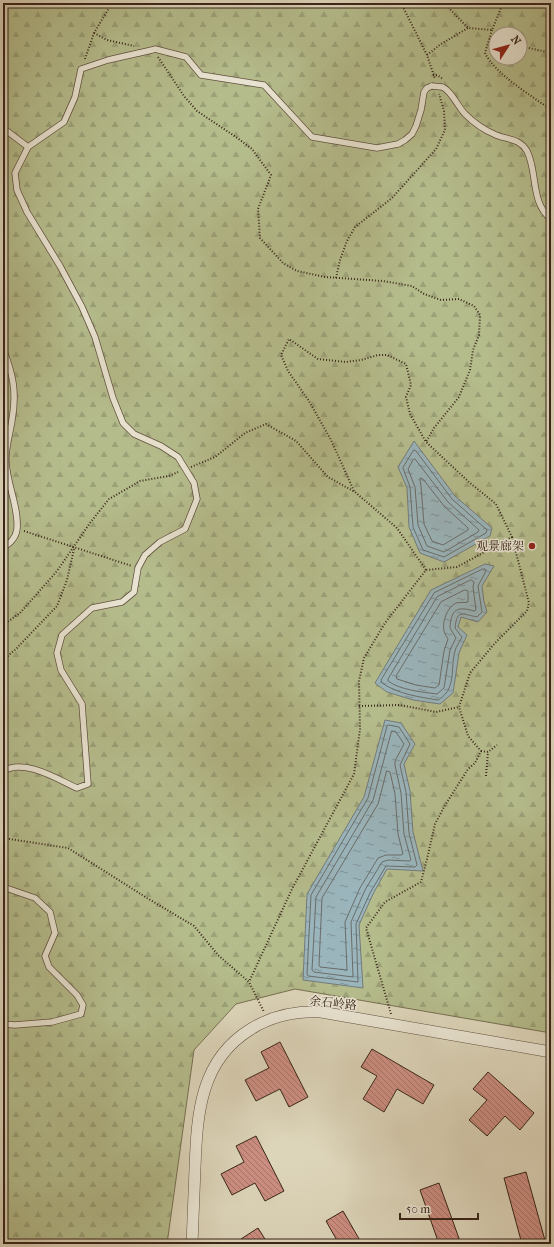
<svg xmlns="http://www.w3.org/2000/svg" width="554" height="1247" font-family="'IM FELL French Canon','Noto Serif SC',serif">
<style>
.forest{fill:url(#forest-firs);stroke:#777052;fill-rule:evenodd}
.water{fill:url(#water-ripples);stroke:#737b7b}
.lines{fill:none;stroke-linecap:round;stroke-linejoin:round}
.shore{stroke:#6a6d6a;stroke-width:1}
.building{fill:url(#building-back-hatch);stroke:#392519}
.lane-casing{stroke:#625141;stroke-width:7}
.street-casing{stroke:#625141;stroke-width:12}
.path{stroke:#392519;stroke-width:2;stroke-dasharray:1 2;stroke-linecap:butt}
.lane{stroke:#e9e4d2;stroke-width:5.5}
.street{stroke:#e9e4d2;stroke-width:11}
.lane-bridge-casing{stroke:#625141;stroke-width:7;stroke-linecap:butt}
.lane-bridge{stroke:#e9e4d2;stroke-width:5.5}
.poi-dot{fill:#8f2418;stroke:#e9e4d2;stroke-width:1.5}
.labels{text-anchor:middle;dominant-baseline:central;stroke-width:3;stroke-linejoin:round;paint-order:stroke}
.poi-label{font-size:12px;fill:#392519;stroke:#e9e4d2;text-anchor:end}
.street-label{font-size:12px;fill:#392519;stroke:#e9e4d2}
</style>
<defs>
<pattern id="forest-firs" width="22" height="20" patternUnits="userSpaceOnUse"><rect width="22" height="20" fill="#b5bc8c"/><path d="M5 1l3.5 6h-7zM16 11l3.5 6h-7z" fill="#9ca178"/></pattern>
<pattern id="water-ripples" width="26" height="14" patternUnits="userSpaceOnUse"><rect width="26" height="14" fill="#9ab5bc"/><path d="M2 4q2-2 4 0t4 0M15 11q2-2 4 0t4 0" fill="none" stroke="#7f9398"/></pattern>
<pattern id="building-back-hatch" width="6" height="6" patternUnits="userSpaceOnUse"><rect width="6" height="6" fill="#cc8e81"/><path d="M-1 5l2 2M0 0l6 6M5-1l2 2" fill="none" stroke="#a77469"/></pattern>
</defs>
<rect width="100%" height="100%" fill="#ddd5ba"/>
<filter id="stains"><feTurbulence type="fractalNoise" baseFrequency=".005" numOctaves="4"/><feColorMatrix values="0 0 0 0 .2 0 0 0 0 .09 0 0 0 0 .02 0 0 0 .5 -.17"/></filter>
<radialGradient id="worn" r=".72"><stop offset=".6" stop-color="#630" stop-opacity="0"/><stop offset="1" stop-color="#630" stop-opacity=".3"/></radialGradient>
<path class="forest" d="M 3,3 L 551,3 L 551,1033 L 295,989 L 236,1004 L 194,1050 L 167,1244 L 3,1243 ZM 496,34 L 520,34 L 520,58 L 496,58 Z"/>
<g class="water">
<path d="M 414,441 L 455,496 L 492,528 L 490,536 L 444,562 L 420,553 L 409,527 L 407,488 L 398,467 Z"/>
<path d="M 485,564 L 494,566 L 482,586 L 484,602 L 487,612 L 478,622 L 461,617 L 458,627 L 467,635 L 459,653 L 453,693 L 440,704 L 413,700 L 387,692 L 375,683 L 431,590 Z"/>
<path d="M 385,720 L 401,723 L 415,744 L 404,764 L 410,791 L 413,832 L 423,871 L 387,869 L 373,894 L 359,925 L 363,988 L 303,980 L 307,894 L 364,797 Z"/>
</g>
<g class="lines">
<g class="shore">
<path d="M 414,450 L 416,451 L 452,499 L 487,530 L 486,533 L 444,557 L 423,550 L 413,527 L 410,487 L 403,468 Z"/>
<path d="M 415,459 L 448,502 L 479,530 L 478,532 L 444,552 L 427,546 L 418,525 L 415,487 L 408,469 L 413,460 Z"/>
<path d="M 421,478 L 423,479 L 444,506 L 468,528 L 468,530 L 443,545 L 432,541 L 424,524 L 421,486 L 420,480 Z"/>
<path d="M 483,569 L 485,569 L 486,571 L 478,586 L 482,612 L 477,617 C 462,614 457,609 455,628 L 462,637 C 460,642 456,646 455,651 C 450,669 457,689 438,700 C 419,697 398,694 382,683 L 381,680 L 434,593 Z"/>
<path d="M 471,580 L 474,582 L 473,587 L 476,610 L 474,611 C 457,606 451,609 450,628 L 456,638 L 450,650 L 444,688 L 437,694 C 422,692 400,690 388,681 L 388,679 L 437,597 Z"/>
<path d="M 465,590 L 468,591 L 468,602 C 464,603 460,602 456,603 C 447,607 442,622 444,631 C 445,634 447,637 448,639 L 444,651 L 439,685 L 435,688 L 416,685 L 397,679 L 396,676 L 441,602 Z"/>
<path d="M 389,725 L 399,727 L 410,744 L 400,765 L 406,792 L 409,833 L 417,865 L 415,867 L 386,866 L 370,893 L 356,924 L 358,982 L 308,976 L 307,974 L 311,895 L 368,798 L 387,726 Z"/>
<path d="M 392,731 L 396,732 L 404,744 L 395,761 L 395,765 L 401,793 L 404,834 L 411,860 L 409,861 L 388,860 L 382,862 L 365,890 L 351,922 L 353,977 L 314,972 L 312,970 L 316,897 L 373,800 Z"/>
<path d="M 387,771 L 390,772 L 395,794 L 398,834 L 403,854 L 401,855 L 386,855 L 378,858 L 360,888 L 345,922 L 347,970 L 320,967 L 319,965 L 322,898 L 378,804 Z"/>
</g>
</g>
<g class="building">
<path d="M 280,1042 L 308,1097 L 289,1107 L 280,1089 L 256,1101 L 245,1080 L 269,1068 L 261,1052 Z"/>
<path d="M 372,1049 L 434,1085 L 423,1104 L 397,1089 L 384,1112 L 363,1099 L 377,1076 L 361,1067 Z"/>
<path d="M 488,1072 L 534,1113 L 520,1130 L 505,1116 L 487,1136 L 469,1120 L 487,1100 L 473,1089 Z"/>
<path d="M 256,1136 L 284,1191 L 265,1201 L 255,1183 L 232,1195 L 221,1174 L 244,1162 L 236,1146 Z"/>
<path d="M 526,1172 L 546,1244 L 522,1244 L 504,1178 Z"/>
<path d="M 439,1183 L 461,1244 L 439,1244 L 420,1190 Z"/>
<path d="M 343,1211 L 362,1244 L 339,1244 L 326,1221 Z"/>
<path d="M 258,1228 L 268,1244 L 245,1244 L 241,1239 Z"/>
</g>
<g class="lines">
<defs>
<g id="lane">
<path d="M 152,50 L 155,49 L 186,57 L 201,75 L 264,85 L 312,137 L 377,148 L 398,144 L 405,140 L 412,134 L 416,126 L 421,110 L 424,92 L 427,88 L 432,86"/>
<path d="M 442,87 C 451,90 458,107 465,114 C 474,123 484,130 496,135 C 508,140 519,138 527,151 C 538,173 530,202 551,219"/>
<path d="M 3,128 L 28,147"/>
<path d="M 3,349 C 13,373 17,393 12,420 C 10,434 5,449 6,462 C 7,484 19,508 17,529 C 16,538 10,543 3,548"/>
<path d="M 3,771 C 24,758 57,779 77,788 L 88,784 L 82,704 L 61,670 L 57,653 L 62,635 L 92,608 L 122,602 L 134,592 L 138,568 L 145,555 L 160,542 L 185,529 L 197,499 L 194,483 L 178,457 L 161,446 L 134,434 L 123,423 L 113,398 L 95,337 L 82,307 L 60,266 L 27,212 L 17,190 L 15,173 L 28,147 L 64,122 L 75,97 L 81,69 L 108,60 L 139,53"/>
<path d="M 3,887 L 35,898 L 50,912 L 55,933 L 45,956 L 49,967 L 77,995 L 83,1005 L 81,1014 L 52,1022 L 15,1025 L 3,1024"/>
</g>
<path id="street" d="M 192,1244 C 193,1219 194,1193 195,1168 C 197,1114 200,1060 251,1029 C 272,1016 296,1011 321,1012 L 551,1052"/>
</defs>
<use href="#lane" class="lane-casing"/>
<use href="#street" class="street-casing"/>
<g class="path">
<path d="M 401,3 L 427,55 L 435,79"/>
<path d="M 444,3 L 468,28 L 492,30 L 503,3"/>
<path d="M 492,30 L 485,53 C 496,75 531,95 551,110"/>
<path d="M 94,33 L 107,40 L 134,46"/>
<path d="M 489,39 L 496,41"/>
<path d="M 520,46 L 551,53"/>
<path d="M 427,55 L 441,44 L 468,28"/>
<path d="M 158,57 L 184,96 L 197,111 L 236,137 L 252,149 L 271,175 L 258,209 L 260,238 L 283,263 L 297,271 L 325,277 L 383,281 L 412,286 L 424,294 L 441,300 L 459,299 L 474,306 L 480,315 L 479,335 L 473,350 L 470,370 L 459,397 L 434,428 L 426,442"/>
<path d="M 85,59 L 94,33 L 112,3"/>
<path d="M 433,75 L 437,75 L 443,79"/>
<path d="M 336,278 L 340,260 L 347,241 L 355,227 L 392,198 L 436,149 L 445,130 L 444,111 L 439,94"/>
<path d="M 191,467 L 215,457 L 245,433 L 266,424 L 296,441 L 328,477 L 355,492 L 397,528 L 426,570 L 385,623 L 364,658 L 359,681 L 360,729 L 354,774 L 292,889 L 249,982"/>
<path d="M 354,491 L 331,440 L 309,401 L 288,371 L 281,355 L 289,339 L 318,359 L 346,362 L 361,360 L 378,355 L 387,355 L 406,364 L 411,385 L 406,397 L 410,414 L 426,442 L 470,483 L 496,504 L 512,537 L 457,567 L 426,570"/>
<path d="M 24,531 L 132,566"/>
<path d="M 3,625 L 20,613 L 57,571 L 90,523 L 109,499 L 140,481 L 169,476 L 178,472"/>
<path d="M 3,660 L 16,649 L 57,606 L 67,580 L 74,549"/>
<path d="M 359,706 L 400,705 L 436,712 L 459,707"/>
<path d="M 481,751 L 488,752 L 497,745"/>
<path d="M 486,776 L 488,752"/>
<path d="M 3,838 L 68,848 L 147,898 L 194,926 L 218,955 L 249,982 L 264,1012"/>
<path d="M 391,1014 L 366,928 L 385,902 L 421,882 L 427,859 L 435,824 L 444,807 L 468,769 L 475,763 L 481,751 L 468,736 L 459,707 L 470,673 L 495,643 L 527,611 L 529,603 L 512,537"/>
</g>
<use href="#lane" class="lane"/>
<use href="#street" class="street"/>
<defs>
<g id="lane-bridge">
<path d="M 139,53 L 152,50"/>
<path d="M 432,86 L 442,87"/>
</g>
</defs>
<use href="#lane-bridge" class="lane-bridge-casing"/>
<use href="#lane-bridge" class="lane-bridge"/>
</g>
<circle class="poi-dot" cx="532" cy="546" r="4"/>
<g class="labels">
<g class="poi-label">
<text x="524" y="546">观景廊架</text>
</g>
<g class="street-label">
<text transform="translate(333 1003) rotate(6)">余石岭路</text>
</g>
</g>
<rect width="554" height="1247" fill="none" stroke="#ddd5ba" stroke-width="16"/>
<rect x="4" y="4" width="546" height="1239" fill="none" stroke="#392519" stroke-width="2"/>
<rect x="8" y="8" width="538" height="1231" fill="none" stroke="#392519"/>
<g transform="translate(508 46) rotate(54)"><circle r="19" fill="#e9e4d2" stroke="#a39888"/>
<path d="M0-3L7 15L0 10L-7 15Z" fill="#8f2418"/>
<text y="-6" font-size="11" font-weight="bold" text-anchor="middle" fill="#392519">N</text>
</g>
<path d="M400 1213v6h78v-6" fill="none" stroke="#392519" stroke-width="2"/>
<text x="406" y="1213" font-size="12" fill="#392519" stroke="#e9e4d2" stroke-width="3" paint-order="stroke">50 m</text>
<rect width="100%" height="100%" filter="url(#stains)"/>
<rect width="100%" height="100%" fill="url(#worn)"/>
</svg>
